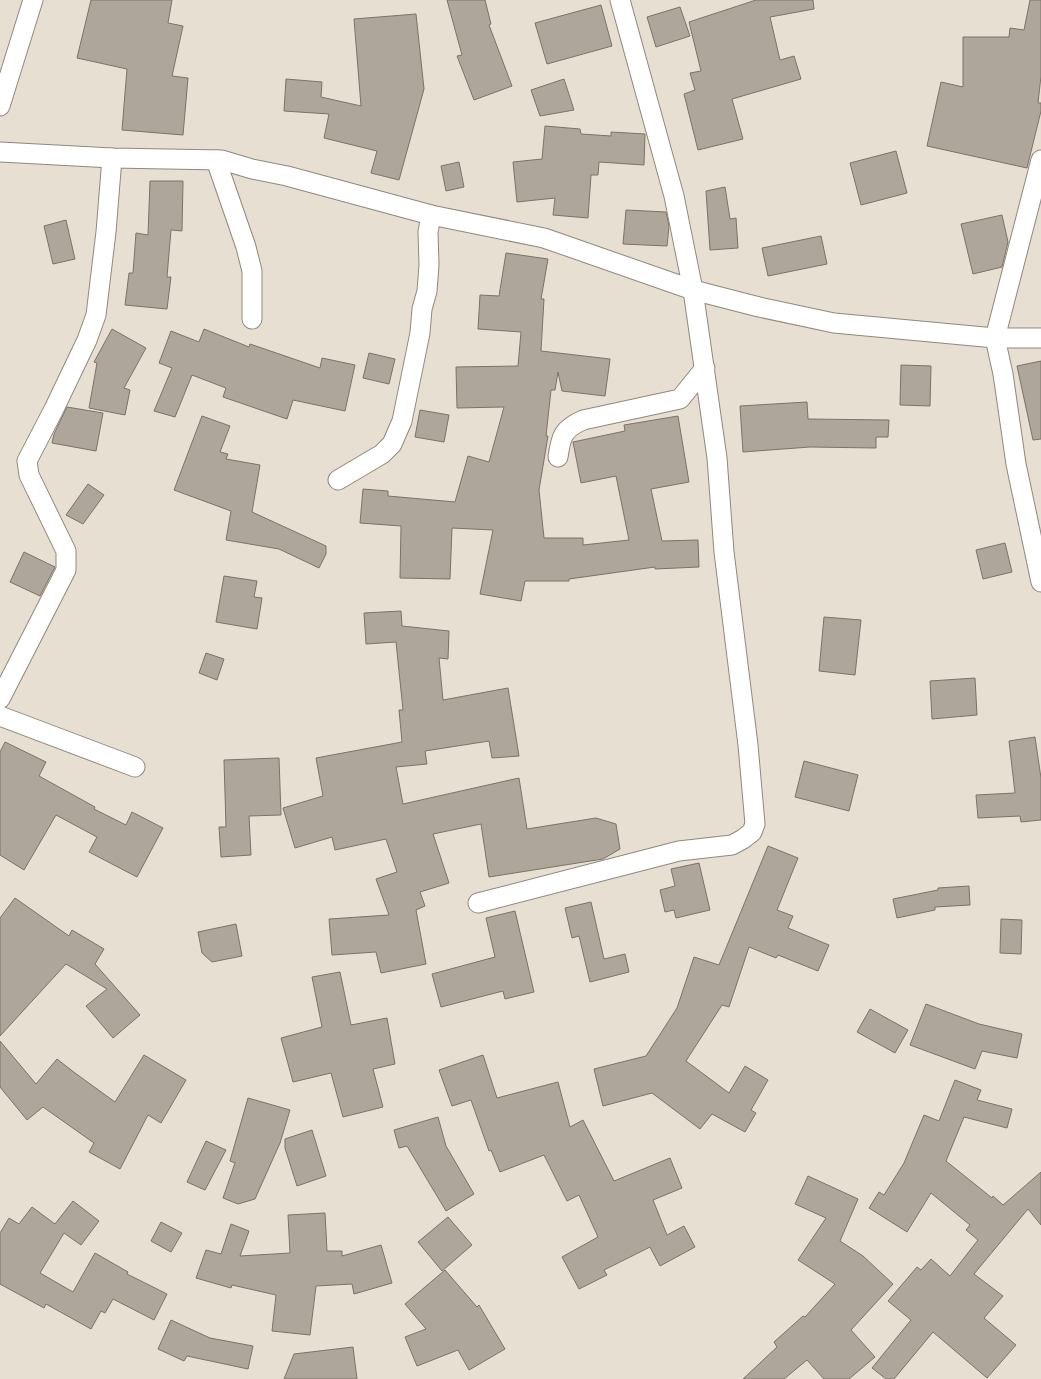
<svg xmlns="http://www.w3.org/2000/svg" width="1041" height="1379" font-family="'PT Sans',sans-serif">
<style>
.building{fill:#aea69a;stroke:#7a7367}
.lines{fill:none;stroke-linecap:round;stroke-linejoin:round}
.street-casing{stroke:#90887c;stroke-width:21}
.street{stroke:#fff;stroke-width:19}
</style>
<rect width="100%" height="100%" fill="#e7dfd1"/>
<g class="building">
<path d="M 91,0 L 172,0 L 168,23 L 183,26 L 172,76 L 188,78 L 183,135 L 122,130 L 127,69 L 77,58 Z"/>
<path d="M 447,0 L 485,0 L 491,24 L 489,25 L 512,86 L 474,100 L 457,56 L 462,55 Z"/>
<path d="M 756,0 L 813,0 L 814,9 L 770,17 L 780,60 L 794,56 L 801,79 L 732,99 L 743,139 L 698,150 L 684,94 L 695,90 L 690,73 L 701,71 L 689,22 Z"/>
<path d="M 1030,0 L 1041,0 L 1041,76 L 1038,103 L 1041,103 L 1041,111 L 1027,168 L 927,146 L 941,82 L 963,87 L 963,37 L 1009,37 L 1010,28 L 1024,30 Z"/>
<path d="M 601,5 L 612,46 L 547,64 L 535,23 Z"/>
<path d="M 680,7 L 690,36 L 656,47 L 647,17 Z"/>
<path d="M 416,14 L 424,89 L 399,180 L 371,173 L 377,151 L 324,138 L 329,114 L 284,111 L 286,79 L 322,82 L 321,97 L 361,106 L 354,19 Z"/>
<path d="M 564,79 L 574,110 L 540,116 L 531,90 Z"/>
<path d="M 545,126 L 580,129 L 581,134 L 611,136 L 611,132 L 645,134 L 644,165 L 599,162 L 598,175 L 591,175 L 588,218 L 553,215 L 555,198 L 517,202 L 513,162 L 542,159 Z"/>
<path d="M 896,151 L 907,193 L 861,205 L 850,163 Z"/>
<path d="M 459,162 L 464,187 L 446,191 L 441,166 Z"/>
<path d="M 150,181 L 183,181 L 182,231 L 171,230 L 167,277 L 171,277 L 167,309 L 125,305 L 129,273 L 133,273 L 136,233 L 148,235 Z"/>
<path d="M 725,187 L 730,219 L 736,218 L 738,248 L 710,250 L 706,191 Z"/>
<path d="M 626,210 L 666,212 L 669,226 L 667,246 L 623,244 Z"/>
<path d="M 1002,215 L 1008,242 L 1002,267 L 973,274 L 961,224 Z"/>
<path d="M 66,220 L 75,259 L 53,264 L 44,226 Z"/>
<path d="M 821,236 L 827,264 L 768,276 L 762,248 Z"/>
<path d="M 506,253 L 548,259 L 541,299 L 544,299 L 541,351 L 610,359 L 605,396 L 562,391 L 558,372 L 555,390 L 551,390 L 546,436 L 548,436 L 539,490 L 544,538 L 583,538 L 583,545 L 629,540 L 616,476 L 581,483 L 573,442 L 625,431 L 624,425 L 678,416 L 689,482 L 651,489 L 662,541 L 698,540 L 699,567 L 655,569 L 655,567 L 569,579 L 569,581 L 525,581 L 521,601 L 480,594 L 493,530 L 452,528 L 450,579 L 400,578 L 401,526 L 360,523 L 363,489 L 388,491 L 388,496 L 455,502 L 468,456 L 489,462 L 504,407 L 457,408 L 456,367 L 518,366 L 521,332 L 478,329 L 480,295 L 499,296 Z"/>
<path d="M 112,329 L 146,348 L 124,388 L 130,390 L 125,415 L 89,408 L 97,363 L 94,362 Z"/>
<path d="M 204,329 L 249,347 L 250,344 L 320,368 L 322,358 L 355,365 L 345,411 L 293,400 L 287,419 L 223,397 L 226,388 L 192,375 L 175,417 L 154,411 L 172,368 L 159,363 L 171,331 L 199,342 Z"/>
<path d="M 369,353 L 395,359 L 389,384 L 363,378 Z"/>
<path d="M 1041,361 L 1041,439 L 1033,440 L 1017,366 Z"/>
<path d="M 901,365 L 931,366 L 930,406 L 900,405 Z"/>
<path d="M 807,402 L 808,419 L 889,420 L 888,437 L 876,437 L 876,448 L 810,447 L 743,452 L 740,406 Z"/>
<path d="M 67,407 L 103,413 L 96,451 L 52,443 L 54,434 Z"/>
<path d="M 420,410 L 449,415 L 444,442 L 415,437 Z"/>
<path d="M 202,416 L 230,426 L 220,452 L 228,454 L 226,459 L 260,465 L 252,512 L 326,546 L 326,554 L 319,568 L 279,549 L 226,540 L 231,511 L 174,490 Z"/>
<path d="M 88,484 L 104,495 L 83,524 L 66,515 Z"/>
<path d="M 1005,543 L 1012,572 L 983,579 L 976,550 Z"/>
<path d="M 24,552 L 55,567 L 40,596 L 10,582 Z"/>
<path d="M 224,576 L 257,581 L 254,597 L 262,598 L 257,629 L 216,622 Z"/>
<path d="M 401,611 L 402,626 L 449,631 L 448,659 L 439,658 L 443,700 L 508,688 L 519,756 L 492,758 L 489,741 L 425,751 L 427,764 L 396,767 L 403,804 L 519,778 L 527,829 L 596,818 L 616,824 L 620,849 L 603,859 L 489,877 L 481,824 L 433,834 L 449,883 L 420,892 L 425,906 L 416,910 L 426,964 L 381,973 L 376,952 L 332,955 L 329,919 L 389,915 L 376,879 L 397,872 L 386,839 L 335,850 L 332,837 L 295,848 L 283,808 L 323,796 L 316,758 L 402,742 L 399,710 L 403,710 L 396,642 L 366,644 L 364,613 Z"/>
<path d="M 824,617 L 861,620 L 855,675 L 819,671 Z"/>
<path d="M 206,653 L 224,659 L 217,680 L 199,673 Z"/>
<path d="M 975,678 L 977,715 L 932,719 L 930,681 Z"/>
<path d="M 1035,737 L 1041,778 L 1041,820 L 1021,822 L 1020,816 L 978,818 L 976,795 L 1015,793 L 1009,741 Z"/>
<path d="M 5,742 L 46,762 L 39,776 L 95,807 L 94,809 L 126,825 L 132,812 L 163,828 L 137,877 L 89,852 L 97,837 L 56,815 L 24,870 L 0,855 L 0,752 Z"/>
<path d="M 279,758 L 281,815 L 249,816 L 251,855 L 221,857 L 219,827 L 226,827 L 224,760 Z"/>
<path d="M 804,761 L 858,775 L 849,811 L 795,797 Z"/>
<path d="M 768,846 L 798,858 L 777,910 L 793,916 L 788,928 L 829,945 L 818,971 L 778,955 L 776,958 L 749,947 L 729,1007 L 722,1005 L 686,1061 L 729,1093 L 745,1066 L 768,1080 L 751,1110 L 756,1113 L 745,1132 L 712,1114 L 700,1129 L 652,1093 L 603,1106 L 594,1069 L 646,1056 L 677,1008 L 694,957 L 719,965 Z"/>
<path d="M 699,863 L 710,910 L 676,918 L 674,910 L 665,912 L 660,890 L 675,886 L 671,869 Z"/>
<path d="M 969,886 L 970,905 L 935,907 L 935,910 L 897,918 L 893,899 L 938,890 L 938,888 Z"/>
<path d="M 15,898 L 69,936 L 72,930 L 104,949 L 95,964 L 140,1015 L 113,1038 L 86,1006 L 107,989 L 66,964 L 0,1036 L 0,918 Z"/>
<path d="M 591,902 L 604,959 L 625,954 L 629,972 L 590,982 L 579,936 L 572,938 L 565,908 Z"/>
<path d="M 515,911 L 534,992 L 505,999 L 503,991 L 441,1007 L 432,974 L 495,957 L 486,918 Z"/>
<path d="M 1001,919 L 1022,920 L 1021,954 L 1000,953 Z"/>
<path d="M 236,924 L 242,956 L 212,962 L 202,953 L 198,932 Z"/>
<path d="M 340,972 L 351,1025 L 387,1018 L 395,1064 L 373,1069 L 383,1107 L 343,1117 L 331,1073 L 293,1082 L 281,1038 L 322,1027 L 312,977 Z"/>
<path d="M 926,1004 L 979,1024 L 1022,1034 L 1017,1058 L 982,1051 L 975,1069 L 910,1045 Z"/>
<path d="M 870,1009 L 908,1030 L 895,1053 L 857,1032 Z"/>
<path d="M 0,1041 L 36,1084 L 57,1059 L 75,1073 L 115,1102 L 144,1055 L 186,1080 L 161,1123 L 148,1115 L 120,1169 L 89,1152 L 94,1143 L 43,1107 L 27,1120 L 0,1087 Z"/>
<path d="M 483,1055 L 497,1098 L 558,1082 L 570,1127 L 583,1120 L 614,1181 L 670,1158 L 682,1188 L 653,1200 L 667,1235 L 684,1226 L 695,1247 L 660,1266 L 650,1247 L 604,1270 L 607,1275 L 579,1289 L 562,1257 L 598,1237 L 579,1195 L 567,1201 L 544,1155 L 500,1172 L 491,1150 L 489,1151 L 471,1100 L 452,1106 L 439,1070 Z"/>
<path d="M 955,1080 L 981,1090 L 977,1100 L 1012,1109 L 1007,1128 L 964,1117 L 946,1161 L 992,1198 L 993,1196 L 1003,1205 L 1041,1172 L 1041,1225 L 1028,1209 L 974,1274 L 1003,1296 L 984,1318 L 1016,1345 L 987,1378 L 933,1332 L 894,1379 L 886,1379 L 872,1368 L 911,1320 L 888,1301 L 917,1267 L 921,1270 L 931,1259 L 950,1276 L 978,1240 L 966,1230 L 970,1225 L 931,1193 L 907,1232 L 869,1208 L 879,1192 L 884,1195 L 904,1163 L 924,1115 L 939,1121 Z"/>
<path d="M 248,1098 L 290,1110 L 280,1143 L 255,1199 L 238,1204 L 223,1198 L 235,1163 L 230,1161 Z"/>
<path d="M 438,1117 L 446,1146 L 474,1194 L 446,1211 L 407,1146 L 399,1148 L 394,1130 Z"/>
<path d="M 312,1130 L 326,1176 L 297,1186 L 285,1148 L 285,1139 Z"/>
<path d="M 206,1141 L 226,1150 L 205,1190 L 187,1182 Z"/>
<path d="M 808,1176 L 858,1199 L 840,1241 L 863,1256 L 893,1284 L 851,1330 L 875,1357 L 849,1379 L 824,1379 L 807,1360 L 784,1379 L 743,1379 L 777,1347 L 774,1342 L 803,1316 L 805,1317 L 835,1284 L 798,1260 L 826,1218 L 795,1204 Z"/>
<path d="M 73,1201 L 99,1221 L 81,1245 L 64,1233 L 40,1273 L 73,1292 L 95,1253 L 128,1272 L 127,1274 L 167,1294 L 154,1320 L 113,1299 L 105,1313 L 101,1311 L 91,1329 L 46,1304 L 44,1308 L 0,1284 L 0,1233 L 9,1218 L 19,1224 L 32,1207 L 55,1224 Z"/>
<path d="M 325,1213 L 327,1251 L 342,1251 L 342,1256 L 381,1245 L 392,1283 L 354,1294 L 352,1284 L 316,1286 L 310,1335 L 272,1331 L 276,1295 L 232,1285 L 231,1288 L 196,1278 L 206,1250 L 221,1254 L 231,1224 L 249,1231 L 240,1256 L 290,1253 L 288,1215 Z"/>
<path d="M 448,1217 L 472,1245 L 442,1271 L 418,1242 Z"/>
<path d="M 161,1222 L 182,1233 L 171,1252 L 151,1241 Z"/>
<path d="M 445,1270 L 477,1307 L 479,1305 L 505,1349 L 469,1370 L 458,1350 L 417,1366 L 405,1337 L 426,1329 L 405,1304 Z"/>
<path d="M 171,1320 L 210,1338 L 253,1346 L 248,1369 L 187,1356 L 184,1361 L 158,1349 Z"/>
<path d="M 353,1347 L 357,1379 L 284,1379 L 294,1354 Z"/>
</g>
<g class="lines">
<defs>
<g id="street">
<path d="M 0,106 L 33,0"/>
<path d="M 0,152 L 112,158 L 222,160 L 252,169 L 287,176 L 431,215 L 544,238 L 693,290 L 759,307 L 834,323 L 995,338 L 1041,338"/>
<path d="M 216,160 L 246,247 L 252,271 L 252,319"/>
<path d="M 1041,160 L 995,338 L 1003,374 L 1016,464 L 1041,582"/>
<path d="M 558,457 C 561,436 563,429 583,420 L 680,399 L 705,368"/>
<path d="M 338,480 L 382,454 L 392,444 L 402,421 L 420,333 L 422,309 L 427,291 L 429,265 L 428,232 L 431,215"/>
<path d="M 0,699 L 66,570 L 66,551 L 29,475 L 27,461 L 54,409 L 87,340 L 96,315 L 106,232 L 112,158"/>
<path d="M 0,716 L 135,767"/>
<path d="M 478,903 L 679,851 L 732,845 L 743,839 L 752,832 L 755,824 L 748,745 L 724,552 L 717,458 L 693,290 L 674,196 L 620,0"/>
</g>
</defs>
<use href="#street" class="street-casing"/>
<use href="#street" class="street"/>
</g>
</svg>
